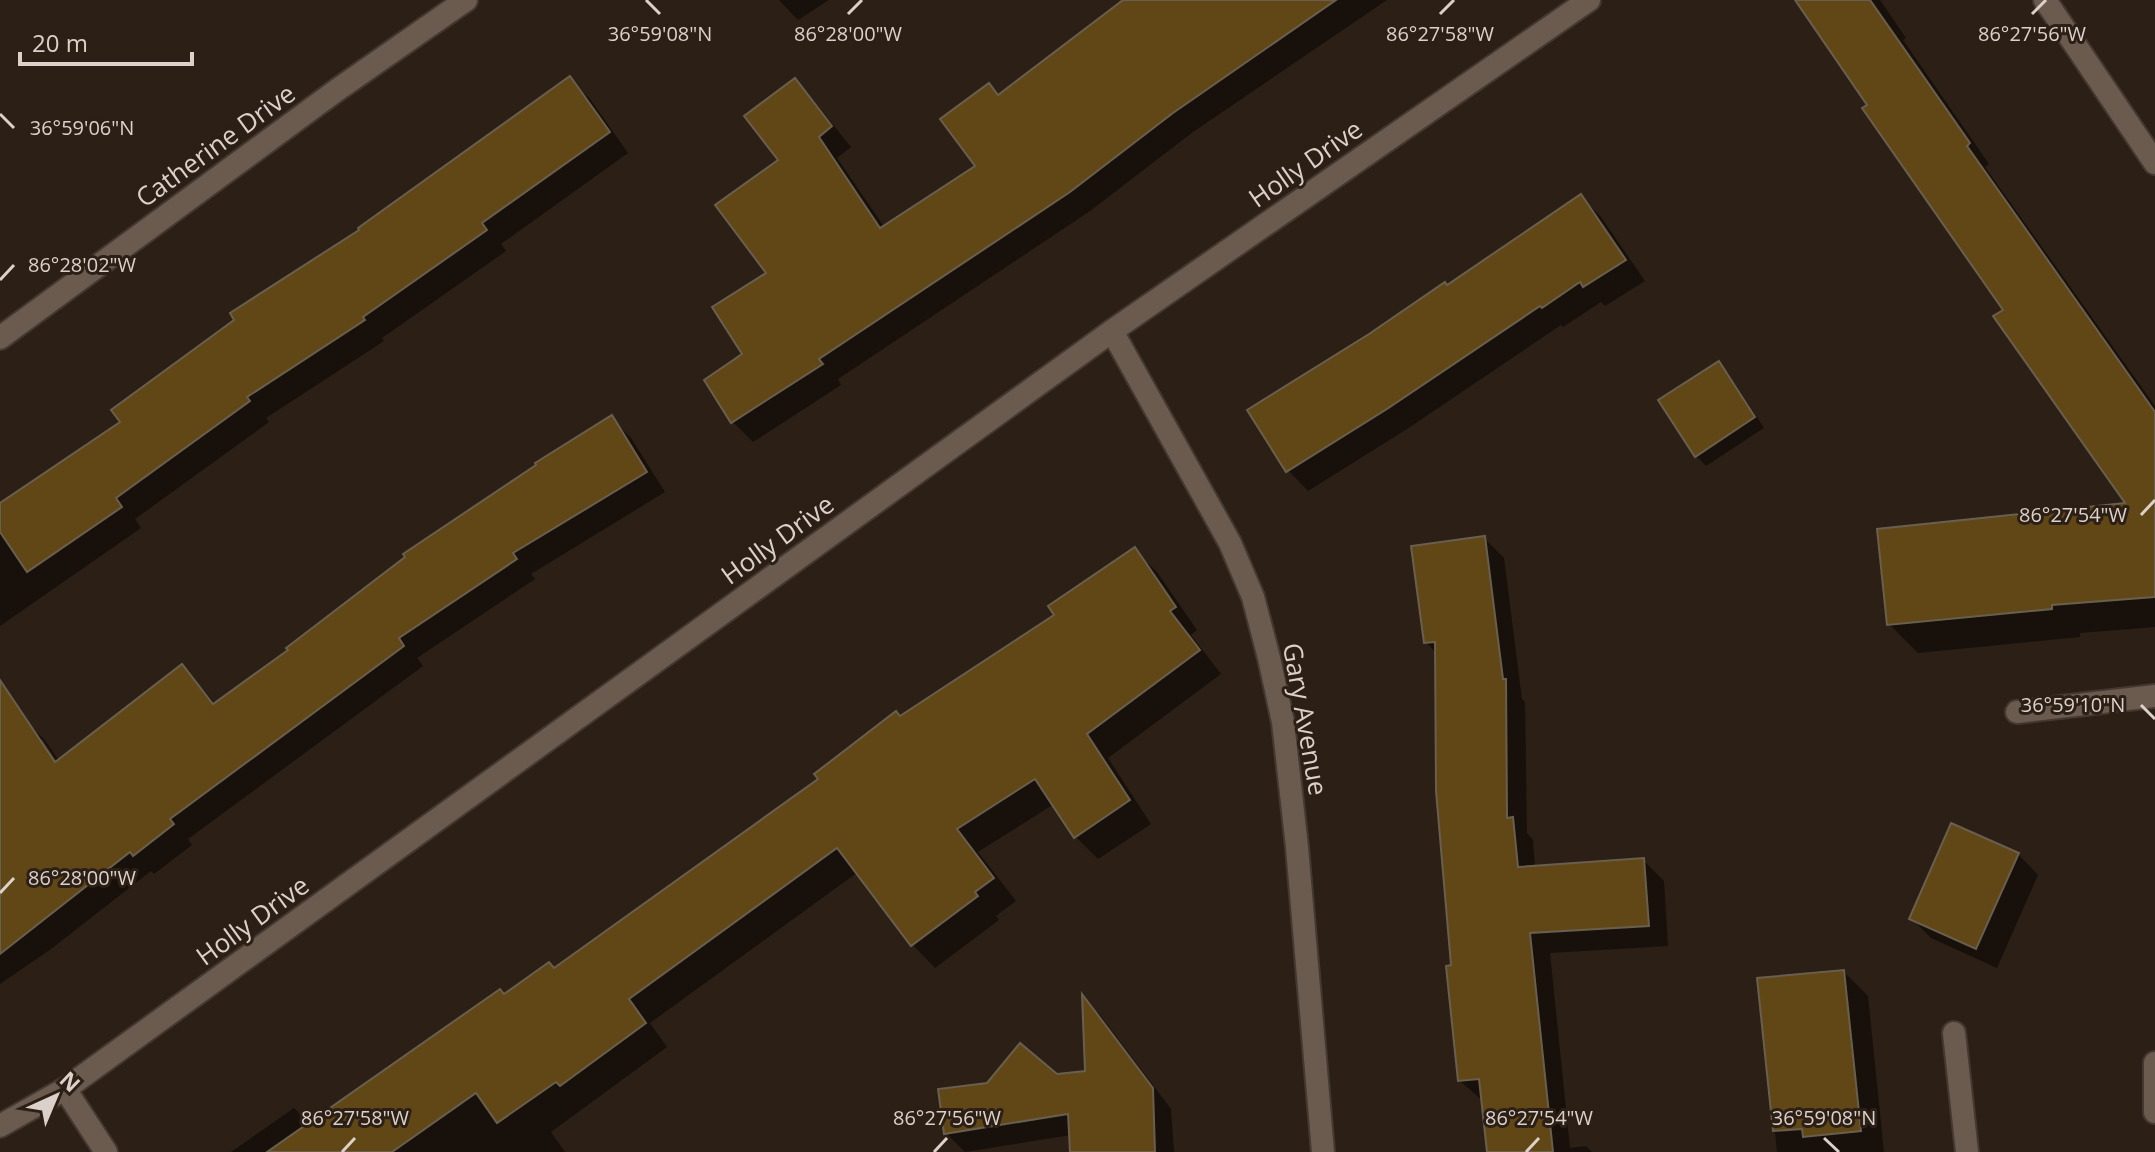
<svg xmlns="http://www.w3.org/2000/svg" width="2155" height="1152" font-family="'Open Sans',sans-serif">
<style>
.shadow{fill:#0007;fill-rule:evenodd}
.building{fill:#614716;stroke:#695f4f;stroke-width:2}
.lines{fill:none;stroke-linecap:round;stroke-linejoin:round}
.service-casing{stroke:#443932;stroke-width:26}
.minor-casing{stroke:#443932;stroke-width:26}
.service{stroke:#6b5b4f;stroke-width:22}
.minor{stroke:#6b5b4f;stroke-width:22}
.ticks{fill:none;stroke:#dbd1ca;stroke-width:3}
.labels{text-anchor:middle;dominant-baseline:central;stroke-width:6;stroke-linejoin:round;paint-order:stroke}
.street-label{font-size:26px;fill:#dbd1ca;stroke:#2c1f15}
.ticks-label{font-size:20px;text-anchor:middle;fill:#dbd1ca;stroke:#2c1f15;stroke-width:6;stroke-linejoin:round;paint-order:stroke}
</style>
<rect width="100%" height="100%" fill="#2c1f15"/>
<g class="shadow">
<path d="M 779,0 L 829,0 L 798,20 Z"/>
<path d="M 1130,0 L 1387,0 L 1193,132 L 1090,211 L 838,379 L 841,385 L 753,442 L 733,422 L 745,355 L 769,273 L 781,160 L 795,81 L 814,101 L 851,147 L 837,158 L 885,228 L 978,167 L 999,97 Z"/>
<path d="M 1797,0 L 1880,0 L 1906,38 L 1903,40 L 1989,164 L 1985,167 L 2155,406 L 2155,462 L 2006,311 Z"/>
<path d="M 570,79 L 590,99 L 628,153 L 501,244 L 506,251 L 382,338 L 384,341 L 266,418 L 269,422 L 135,519 L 141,528 L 0,626 L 0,505 L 123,423 L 362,231 Z"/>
<path d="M 1581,197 L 1601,217 L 1645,281 L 1605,306 L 1601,302 L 1563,327 L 1561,325 L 1407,429 L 1308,491 L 1288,470 L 1447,287 Z"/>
<path d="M 1718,363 L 1728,373 L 1764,428 L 1706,466 L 1696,456 Z"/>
<path d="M 611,418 L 631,438 L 665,492 L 531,574 L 535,579 L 417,658 L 423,666 L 188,839 L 192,845 L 154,874 L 151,871 L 51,949 L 0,984 L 0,738 L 25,721 L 45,740 L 59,761 L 182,666 L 216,704 ZM 38,740 L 43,740 L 62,769 L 59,771 Z"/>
<path d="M 2155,502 L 2155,627 L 2080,633 L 2080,637 L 1918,653 L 1889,624 Z"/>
<path d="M 1484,538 L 1504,558 L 1522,699 L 1525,702 L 1527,833 L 1533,840 L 1535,868 L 1643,860 L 1664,881 L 1668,946 L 1550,953 L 1570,1148 L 1586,1146 L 1592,1152 L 1489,1152 L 1483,1101 L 1460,1081 L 1437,654 L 1426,642 Z"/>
<path d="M 1134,550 L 1157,572 L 1197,630 L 1191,635 L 1221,674 L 1108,758 L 1151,824 L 1098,859 L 1075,836 L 1054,804 L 978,852 L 1016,901 L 996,916 L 999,920 L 935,968 L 913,945 L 858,872 L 650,1023 L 667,1047 L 551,1132 L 565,1152 L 231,1152 L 294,1108 L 310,1124 L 505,997 L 554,970 L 820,779 L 900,718 L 1057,616 Z"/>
<path d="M 2018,854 L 2038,875 L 1997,968 L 1931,938 L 1911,918 Z"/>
<path d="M 1844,972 L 1868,996 L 1884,1152 L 1777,1152 L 1759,980 Z"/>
<path d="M 1084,999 L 1100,1015 L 1171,1109 L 1174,1152 L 1072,1152 L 1071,1135 L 965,1152 L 946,1133 L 1057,1076 L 1087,1072 Z"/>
</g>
<g class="building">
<path d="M 1123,0 L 1336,0 L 1173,113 L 1070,192 L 819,359 L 823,364 L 731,423 L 704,380 L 742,354 L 712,307 L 766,273 L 715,205 L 778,160 L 744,116 L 795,78 L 832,126 L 819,137 L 880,228 L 975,166 L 940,119 L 989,83 L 998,95 Z"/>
<path d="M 1795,0 L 1870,0 L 1970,143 L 1967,146 L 2155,412 L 2155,597 L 2052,605 L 2052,609 L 1887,625 L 1877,529 L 2125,503 L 1993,316 L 2003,310 L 1862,108 L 1867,105 Z"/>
<path d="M 570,76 L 610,132 L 482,223 L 487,230 L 363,317 L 365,320 L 247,397 L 250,401 L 116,498 L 122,507 L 27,572 L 0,532 L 0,503 L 120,422 L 111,410 L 234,320 L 230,313 L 359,230 L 358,228 Z"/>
<path d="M 1581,194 L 1626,260 L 1583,287 L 1580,282 L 1542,308 L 1540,306 L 1387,409 L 1286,472 L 1247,410 L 1369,334 L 1445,282 L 1447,285 Z"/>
<path d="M 1719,361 L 1755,417 L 1695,457 L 1658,400 Z"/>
<path d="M 612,415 L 647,472 L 513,553 L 517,559 L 399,638 L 404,646 L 170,819 L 174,824 L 133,856 L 130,852 L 0,954 L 0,680 L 55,762 L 182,664 L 213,704 L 288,650 L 286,648 L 405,557 L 403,554 L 536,465 L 535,463 Z"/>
<path d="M 1485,536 L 1503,679 L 1506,679 L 1507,818 L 1513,817 L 1518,867 L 1644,858 L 1649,926 L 1530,933 L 1553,1152 L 1487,1152 L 1479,1079 L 1458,1081 L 1446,966 L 1451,965 L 1436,791 L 1435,642 L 1424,643 L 1411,546 Z"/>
<path d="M 1135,547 L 1176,607 L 1170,611 L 1200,650 L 1087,734 L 1130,800 L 1074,838 L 1035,779 L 957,829 L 994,878 L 975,892 L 978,896 L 911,946 L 837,848 L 629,999 L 646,1023 L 560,1086 L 556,1082 L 497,1123 L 476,1093 L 392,1152 L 267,1152 L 500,989 L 504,994 L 549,962 L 554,968 L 818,779 L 814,774 L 896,711 L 900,716 L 1054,615 L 1048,606 Z"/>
<path d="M 1951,823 L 2019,853 L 1976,949 L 1909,919 Z"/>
<path d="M 1844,970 L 1861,1131 L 1803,1137 L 1802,1129 L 1773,1131 L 1757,978 Z"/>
<path d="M 1082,994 L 1153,1088 L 1155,1152 L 1070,1152 L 1068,1114 L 944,1134 L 938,1089 L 987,1083 L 1020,1043 L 1057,1074 L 1085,1071 Z"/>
</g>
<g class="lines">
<defs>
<g id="service">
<path d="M 2017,712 L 2155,696"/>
<path d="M 1954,1033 L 1967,1152"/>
<path d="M 65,1089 L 106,1152"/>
</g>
<g id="minor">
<path d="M 2045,0 L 2155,163"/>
<path d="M 1112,331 L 1230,543 L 1253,597 L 1269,658 L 1283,722 L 1297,847 L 1323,1152"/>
<path d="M 0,338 L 337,90 L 466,0"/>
<path d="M 2155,1063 L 2155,1112"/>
<path d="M 0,1126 L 65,1089 L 1112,331 L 1589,0"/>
</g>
</defs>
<use href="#service" class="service-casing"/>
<use href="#minor" class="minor-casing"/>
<use href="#service" class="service"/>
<use href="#minor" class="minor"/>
</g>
<path class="ticks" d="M 646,0 L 660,14M 848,14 L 862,0M 1440,14 L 1454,0M 2032,14 L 2046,0M 0,114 L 14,128M 0,280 L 14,265M 2141,515 L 2155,500M 2141,705 L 2155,719M 0,893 L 14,878M 1824,1138 L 1839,1152M 342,1152 L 355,1138M 934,1152 L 947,1138M 1526,1152 L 1539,1138"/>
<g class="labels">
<g class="street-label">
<text transform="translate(215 145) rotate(-36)">Catherine Drive</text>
<text transform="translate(1305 163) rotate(-35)">Holly Drive</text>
<text transform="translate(777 539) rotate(-36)">Holly Drive</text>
<text transform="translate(1306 719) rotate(80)">Gary Avenue</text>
<text transform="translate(252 920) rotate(-36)">Holly Drive</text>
</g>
</g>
<g class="ticks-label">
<text x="660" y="41">36°59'08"N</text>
<text x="848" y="41">86°28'00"W</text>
<text x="1440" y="41">86°27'58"W</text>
<text x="2032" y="41">86°27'56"W</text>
<text x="82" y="135">36°59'06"N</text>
<text x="82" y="272">86°28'02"W</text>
<text x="2073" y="522">86°27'54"W</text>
<text x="2073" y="712">36°59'10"N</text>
<text x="82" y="885">86°28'00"W</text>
<text x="355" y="1125">86°27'58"W</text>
<text x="947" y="1125">86°27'56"W</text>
<text x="1539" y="1125">86°27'54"W</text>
<text x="1824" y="1125">36°59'08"N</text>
</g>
<g transform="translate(56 1096) rotate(44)" stroke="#2c1f15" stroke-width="6" paint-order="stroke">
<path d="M0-6L14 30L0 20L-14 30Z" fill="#dbd1ca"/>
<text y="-12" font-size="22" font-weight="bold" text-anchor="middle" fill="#dbd1ca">N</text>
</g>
<path d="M20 52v12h172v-12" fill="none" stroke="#dbd1ca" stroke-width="4"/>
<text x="32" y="52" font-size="24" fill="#dbd1ca" stroke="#2c1f15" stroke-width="6" paint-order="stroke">20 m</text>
</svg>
